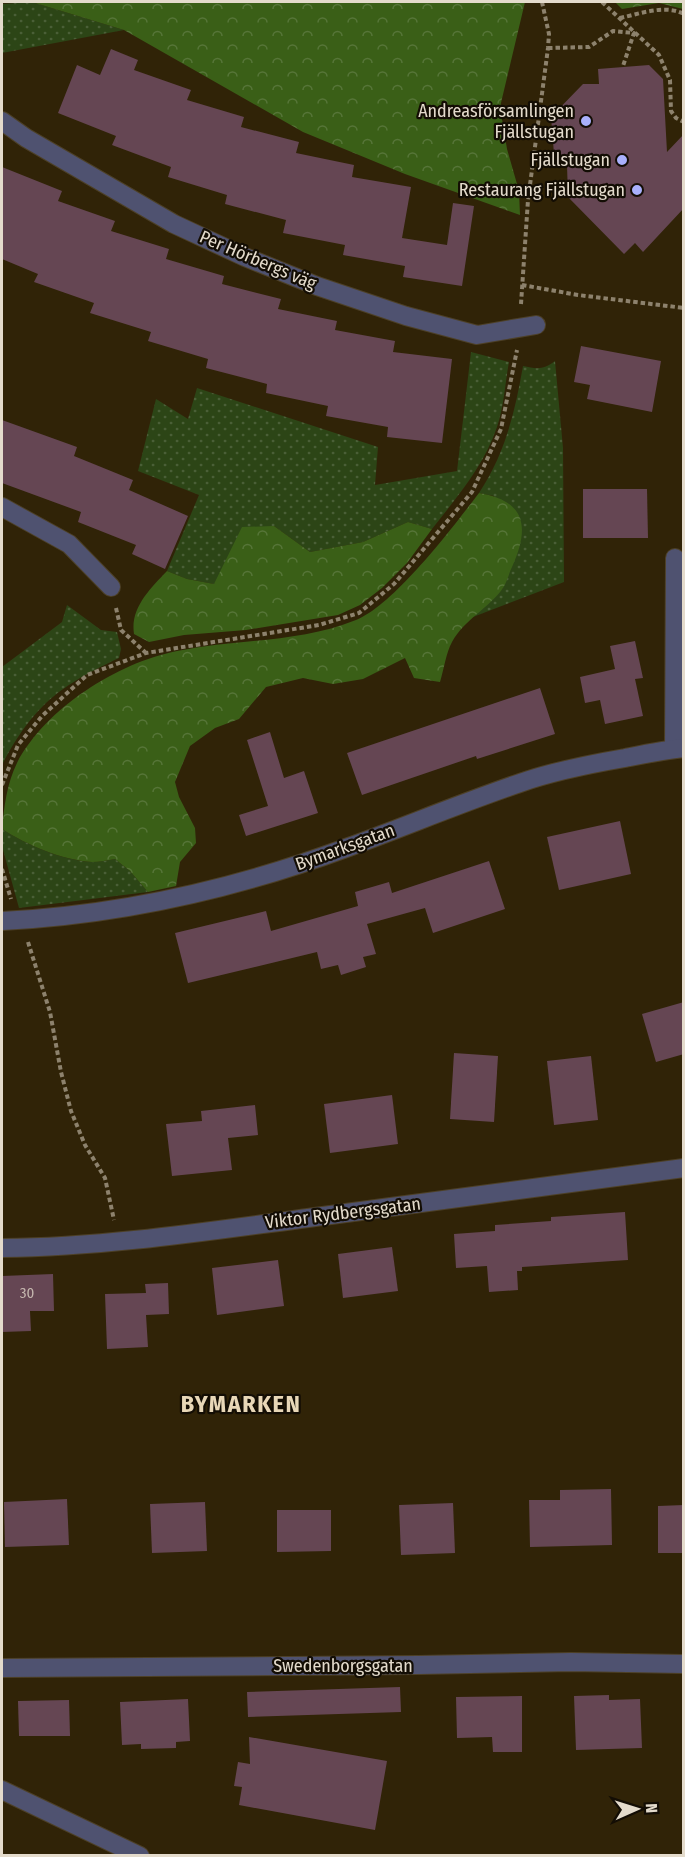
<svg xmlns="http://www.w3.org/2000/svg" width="685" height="1857" font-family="'Fira Sans Condensed',sans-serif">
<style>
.grass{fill:url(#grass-dots)}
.forest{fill:url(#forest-crowns)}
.building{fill:#654653}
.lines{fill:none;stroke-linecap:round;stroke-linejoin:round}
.minor-casing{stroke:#4d4027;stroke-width:20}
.path{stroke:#8d826d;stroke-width:4;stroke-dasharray:4.5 3;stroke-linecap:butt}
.minor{stroke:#4f5270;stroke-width:18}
.poi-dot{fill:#a9b0fc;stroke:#130d04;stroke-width:2}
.labels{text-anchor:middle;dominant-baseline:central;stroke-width:4.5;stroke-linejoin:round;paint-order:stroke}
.number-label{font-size:15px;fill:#c4b6ae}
.poi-label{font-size:18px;fill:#e4dbcc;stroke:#130d04;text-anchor:end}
.street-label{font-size:18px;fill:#e4dbcc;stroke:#130d04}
.district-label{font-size:24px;font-weight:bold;letter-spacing:1.5px;fill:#e8d7b7;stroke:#130d04}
</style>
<defs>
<pattern id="grass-dots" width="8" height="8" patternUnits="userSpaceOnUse" patternTransform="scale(1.5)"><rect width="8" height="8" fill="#2c4516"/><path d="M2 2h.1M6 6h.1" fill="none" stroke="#4a5f37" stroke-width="1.8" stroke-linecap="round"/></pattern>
<pattern id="forest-crowns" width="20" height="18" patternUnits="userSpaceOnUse" patternTransform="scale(1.5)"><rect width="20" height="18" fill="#3a5f17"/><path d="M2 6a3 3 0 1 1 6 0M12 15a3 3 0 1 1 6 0" fill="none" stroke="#567538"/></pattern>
</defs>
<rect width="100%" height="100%" fill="#302307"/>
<g class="grass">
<path d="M 32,2 L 124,30 L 2,53 L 2,4 Z"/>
<path d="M 471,352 L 509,362 C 505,383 504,407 497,427 C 484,466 457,497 432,529 L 408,522 L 363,542 L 310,552 L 274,526 L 214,584 L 187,579 L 167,571 L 199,495 L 138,471 L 156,399 L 188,419 L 197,388 L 378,447 L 375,485 L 457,471 Z"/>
<path d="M 555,361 L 563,448 L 564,582 L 473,617 L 503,588 L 494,496 L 479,493 C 505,454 515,412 523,366 C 536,369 544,370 555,361 Z"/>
<path d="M 67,605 L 101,630 L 117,632 L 121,649 L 119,658 C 59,686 33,706 2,765 L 2,667 L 62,622 Z"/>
<path d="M 2,829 C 27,845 62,860 91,862 C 99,862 108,860 115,859 L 130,871 L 148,892 L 19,908 L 2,846 Z"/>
</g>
<g class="forest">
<path d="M 32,2 L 525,2 L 500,107 L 507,149 L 519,191 L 520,215 L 405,174 L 303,132 L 124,30 Z"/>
<path d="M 615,2 L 683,2 L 683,9 L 659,3 L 622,9 Z"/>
<path d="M 479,493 C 526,501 530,527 512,567 C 509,573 507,582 503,588 C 489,608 464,620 452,642 C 446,653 444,669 440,682 L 414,678 L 405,658 L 363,679 L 333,684 L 303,678 L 266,687 L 239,719 L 215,728 L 190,746 L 175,782 L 179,797 L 195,828 L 196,843 L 180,862 L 176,886 L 148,892 L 130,871 L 115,859 C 108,860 99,862 92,862 C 62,860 27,845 2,829 C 4,807 7,783 17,763 C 46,708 117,663 177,651 C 237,639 299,643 356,620 C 394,605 453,527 479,493 Z"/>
<path d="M 408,522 L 432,529 L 407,563 L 382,588 L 360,605 L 338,615 L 246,630 L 184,635 L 149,642 L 134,634 C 130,608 150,589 167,571 L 187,579 L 214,584 L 242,527 L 274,526 L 310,552 L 363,542 Z"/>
</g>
<g class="building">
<path d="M 111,49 L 138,60 L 134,70 L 191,90 L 187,100 L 244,117 L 241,127 L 299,142 L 296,153 L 354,165 L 352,177 L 411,187 L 402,238 L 447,245 L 453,203 L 474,206 L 462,286 L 403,277 L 405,266 L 343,255 L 345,245 L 283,233 L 286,220 L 225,204 L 227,195 L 168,177 L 171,167 L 112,145 L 116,136 L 58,113 L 77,65 L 100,75 Z"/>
<path d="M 649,65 L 663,79 L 667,152 L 684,134 L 684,208 L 643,252 L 635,243 L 624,254 L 568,197 L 567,165 L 554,154 L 551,117 L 583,84 L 599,84 L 598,69 Z"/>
<path d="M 2,167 L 62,191 L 58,201 L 115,221 L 111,231 L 169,249 L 166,259 L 224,276 L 222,284 L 281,299 L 278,309 L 337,321 L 335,330 L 395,341 L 393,352 L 452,359 L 442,443 L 387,437 L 388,427 L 326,416 L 328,406 L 266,393 L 267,384 L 206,368 L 208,359 L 148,341 L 151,332 L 90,313 L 94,303 L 34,282 L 38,274 L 2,259 Z"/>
<path d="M 581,346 L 661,361 L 652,412 L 587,399 L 590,385 L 574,382 Z"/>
<path d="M 2,420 L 77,447 L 74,456 L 133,480 L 129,490 L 188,516 L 165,569 L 132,554 L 136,545 L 78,522 L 81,512 L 2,483 Z"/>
<path d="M 583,489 L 647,489 L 648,538 L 583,538 Z"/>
<path d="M 635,641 L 643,678 L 635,679 L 643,716 L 605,724 L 600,700 L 585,703 L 580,677 L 615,669 L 610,646 Z"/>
<path d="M 540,688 L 555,734 L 477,759 L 476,756 L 362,795 L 347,753 Z"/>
<path d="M 270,732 L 284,778 L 304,771 L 318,813 L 246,836 L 239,815 L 268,806 L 247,740 Z"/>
<path d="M 620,821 L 631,874 L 559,890 L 547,837 Z"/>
<path d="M 489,861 L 505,909 L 433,933 L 425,908 L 367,924 L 376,954 L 363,957 L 366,967 L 341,975 L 338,965 L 321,969 L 317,952 L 188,983 L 175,933 L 266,911 L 271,931 L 358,906 L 355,892 L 389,882 L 392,893 Z"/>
<path d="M 684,1002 L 684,1054 L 656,1062 L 642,1014 Z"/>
<path d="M 454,1053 L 498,1056 L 494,1122 L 450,1119 Z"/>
<path d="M 591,1056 L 598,1120 L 554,1125 L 547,1061 Z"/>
<path d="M 392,1095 L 398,1144 L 330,1153 L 324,1104 Z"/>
<path d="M 255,1105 L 258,1135 L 228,1138 L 232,1170 L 172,1176 L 166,1124 L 202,1121 L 201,1111 Z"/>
<path d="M 625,1212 L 628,1260 L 522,1267 L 522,1271 L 517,1271 L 518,1290 L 489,1292 L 487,1266 L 456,1268 L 454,1234 L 495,1231 L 495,1225 L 551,1221 L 551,1217 Z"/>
<path d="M 392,1247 L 398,1291 L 343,1298 L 338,1254 Z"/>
<path d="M 278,1260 L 284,1306 L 217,1315 L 212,1268 Z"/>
<path d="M 53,1274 L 54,1311 L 30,1311 L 31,1331 L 2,1332 L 2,1276 Z"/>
<path d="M 168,1283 L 169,1314 L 146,1315 L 148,1347 L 107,1349 L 105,1294 L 146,1293 L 145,1284 Z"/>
<path d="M 611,1489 L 612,1545 L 530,1547 L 529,1500 L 560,1500 L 560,1490 Z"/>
<path d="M 67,1499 L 69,1545 L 5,1547 L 4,1502 Z"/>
<path d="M 205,1502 L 207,1551 L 152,1553 L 150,1504 Z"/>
<path d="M 453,1503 L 455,1553 L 401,1555 L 399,1505 Z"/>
<path d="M 684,1505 L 684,1553 L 658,1553 L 658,1506 Z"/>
<path d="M 277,1510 L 331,1510 L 331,1551 L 277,1552 Z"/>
<path d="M 400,1687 L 401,1712 L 248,1717 L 247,1692 Z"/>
<path d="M 609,1695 L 609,1700 L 640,1699 L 642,1748 L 576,1750 L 574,1696 Z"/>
<path d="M 522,1696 L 522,1752 L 493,1752 L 492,1737 L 457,1738 L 456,1697 Z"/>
<path d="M 188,1699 L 190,1741 L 176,1742 L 176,1748 L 141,1749 L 141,1744 L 122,1745 L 120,1702 Z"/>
<path d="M 69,1700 L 70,1736 L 19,1736 L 18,1701 Z"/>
<path d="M 249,1737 L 387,1761 L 375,1830 L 239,1805 L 242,1787 L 234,1786 L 238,1762 L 250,1764 Z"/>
</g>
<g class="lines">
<defs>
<g id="minor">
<path d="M 2,121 L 26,138 L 174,224 L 245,257 L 317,286 L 406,316 L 477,335 L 536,325"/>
<path d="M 2,507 L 69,544 L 111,587"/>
<path d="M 674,749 L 675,558"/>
<path d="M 2,921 C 119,915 235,889 346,848 C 404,827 461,803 520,783 C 554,771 590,764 625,758 C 645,754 664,750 684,748"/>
<path d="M 2,1248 C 109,1247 216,1230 323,1216 C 443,1200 563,1185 684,1168"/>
<path d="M 2,1668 L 418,1665 L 571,1662 L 684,1664"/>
<path d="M 2,1790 L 140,1856"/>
</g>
</defs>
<use href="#minor" class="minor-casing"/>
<g class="path">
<path d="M 602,2 L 659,55 L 670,80 L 671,111 L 676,118 L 684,122"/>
<path d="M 620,18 C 639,14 665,4 684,14"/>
<path d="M 548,48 L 589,47 L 613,31 L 634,33 L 623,66"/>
<path d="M 522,285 L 578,295 L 684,308"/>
<path d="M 521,304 L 528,200 L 548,48 L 549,34 L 542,2"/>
<path d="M 116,608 L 121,630 L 146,653"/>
<path d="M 2,785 L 18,745 L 42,716 L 87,675 L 146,653 L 319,625 L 359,613 L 394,584 L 472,492 L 501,429 L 517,350"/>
<path d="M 2,869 L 11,899"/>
<path d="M 28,942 L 50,1012 L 61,1072 L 71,1111 L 85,1145 L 105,1178 L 114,1220"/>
</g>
<use href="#minor" class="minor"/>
</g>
<g class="poi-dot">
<circle cx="586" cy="121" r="6"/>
<circle cx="622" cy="160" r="6"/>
<circle cx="637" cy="190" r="6"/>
</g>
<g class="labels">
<g class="number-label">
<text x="27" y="1293">30</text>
</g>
<g class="poi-label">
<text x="574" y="111">Andreasförsamlingen<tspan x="574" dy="21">Fjällstugan</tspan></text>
<text x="610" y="160">Fjällstugan</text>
<text x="625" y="190">Restaurang Fjällstugan</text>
</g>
<g class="street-label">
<text transform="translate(258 260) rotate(23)">Per Hörbergs väg</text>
<text transform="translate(345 847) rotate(-20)">Bymarksgatan</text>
<text transform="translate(343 1213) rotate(-7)">Viktor Rydbergsgatan</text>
<text x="343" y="1666">Swedenborgsgatan</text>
</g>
<g class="district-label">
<text x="241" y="1404">BYMARKEN</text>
</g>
</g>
<rect width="685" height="1857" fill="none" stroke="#e4dbcc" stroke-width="6"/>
<g transform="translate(637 1809) rotate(87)" stroke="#130d04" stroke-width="4.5" paint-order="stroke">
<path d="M0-4.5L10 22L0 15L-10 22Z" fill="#e4dbcc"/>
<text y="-9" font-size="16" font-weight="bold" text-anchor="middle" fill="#e4dbcc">N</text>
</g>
</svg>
